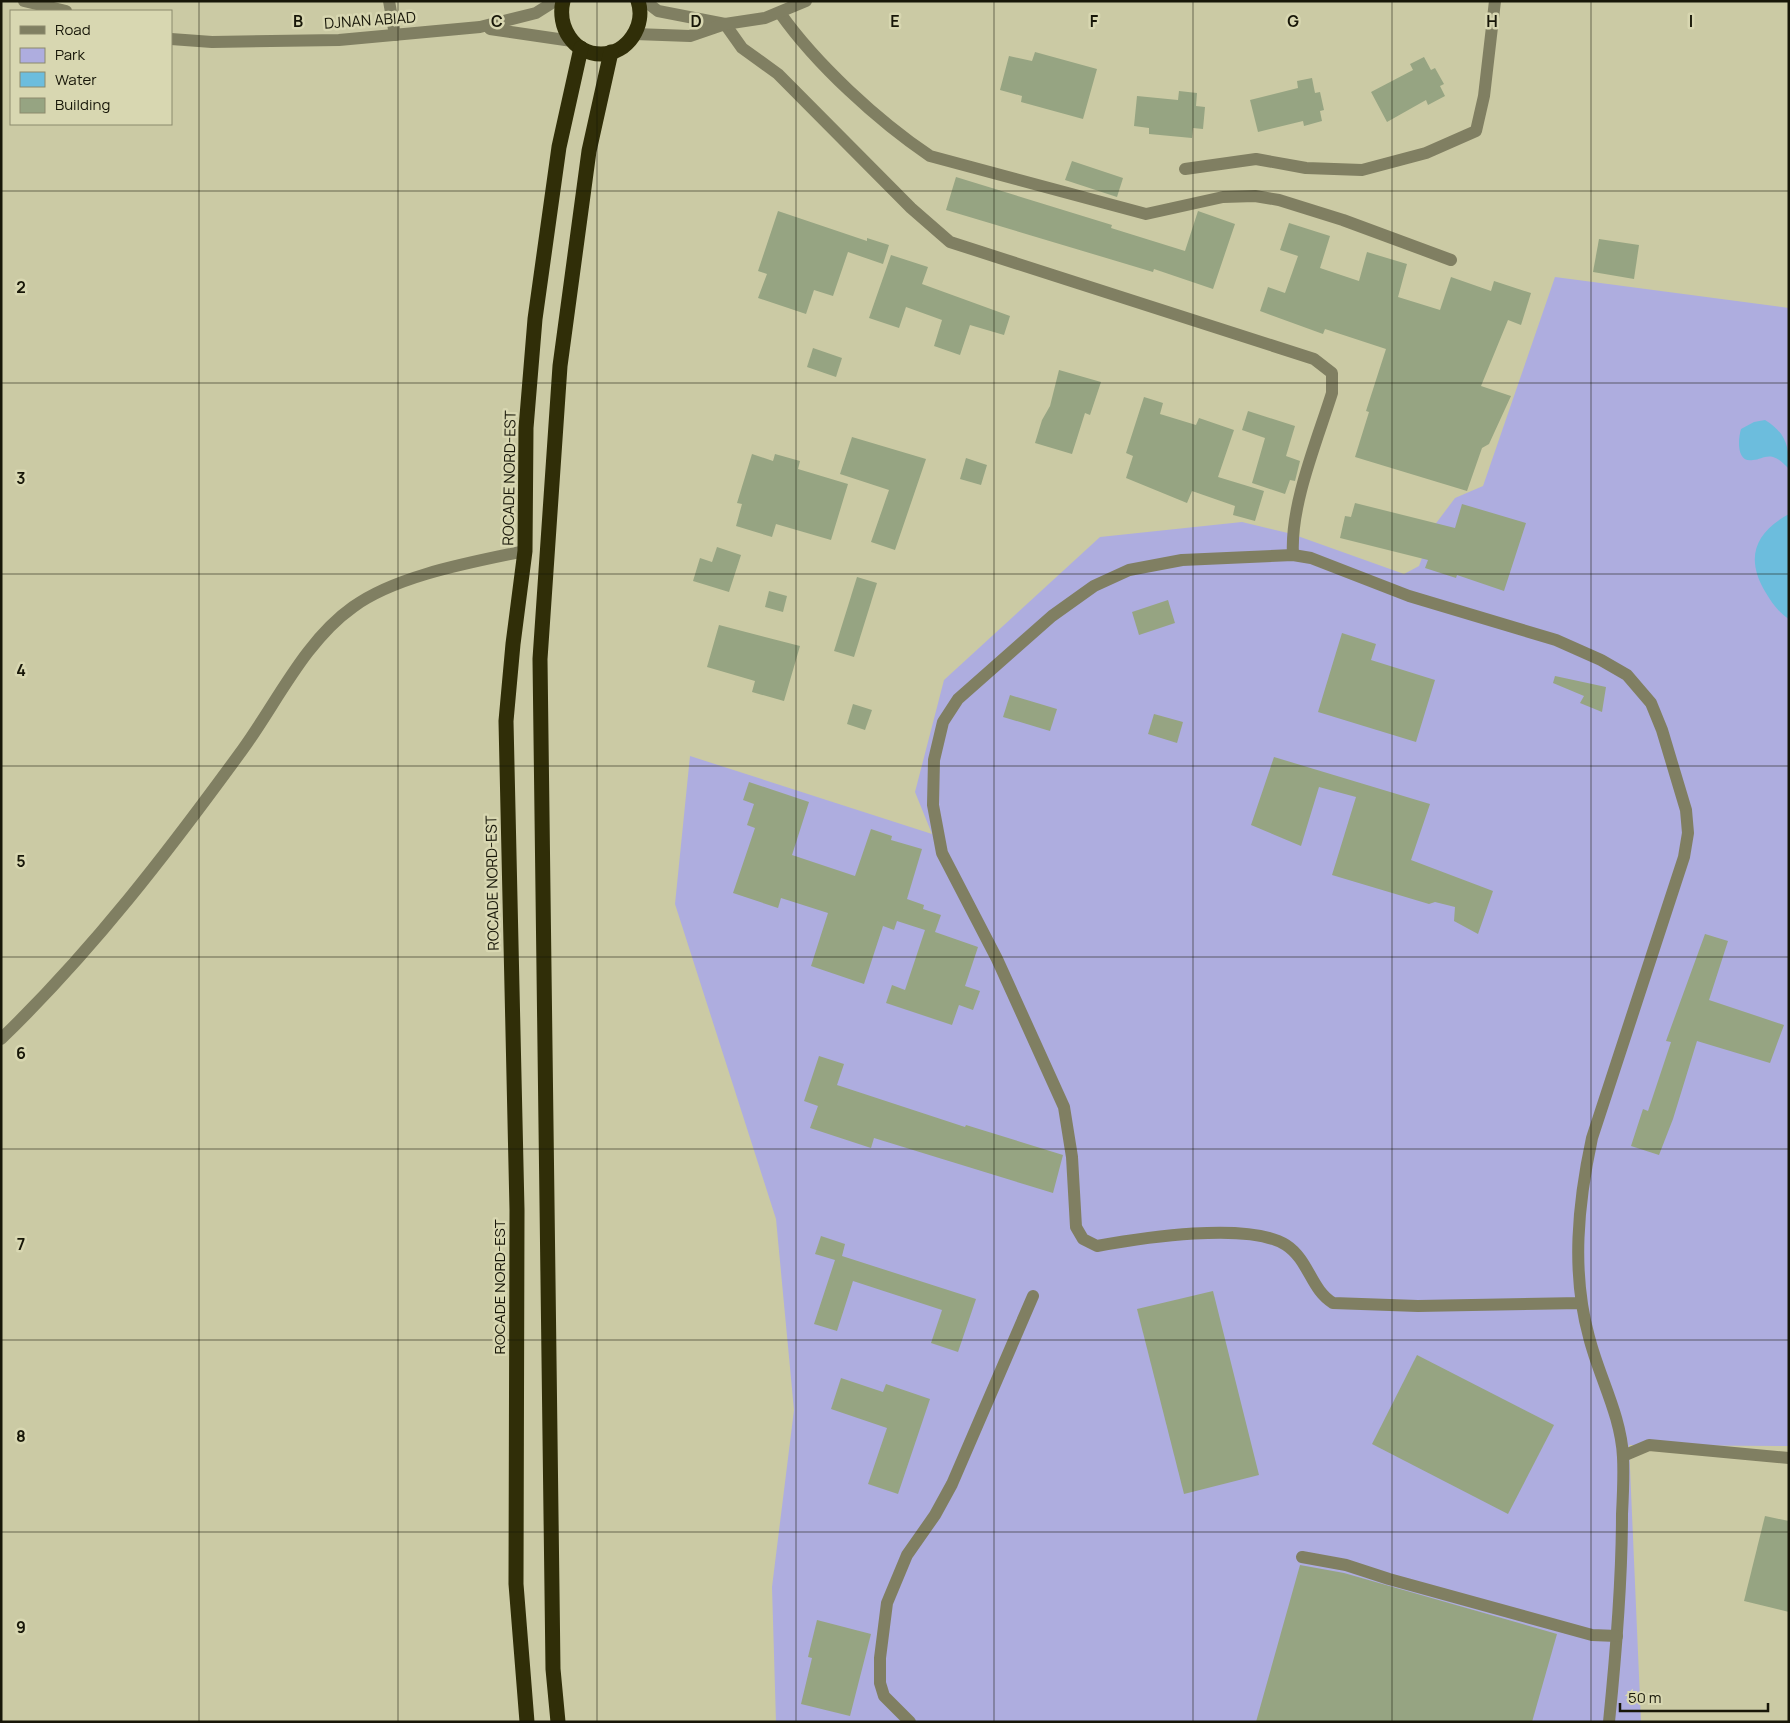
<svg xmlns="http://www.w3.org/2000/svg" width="1790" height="1723" font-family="Manrope,sans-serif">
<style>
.green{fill:#aeaddf}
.water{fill:#6cbddd}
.building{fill:#96a482}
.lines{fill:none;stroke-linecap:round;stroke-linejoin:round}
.minor{stroke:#807f62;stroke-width:12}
.highway{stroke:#302e08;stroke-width:15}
.grid{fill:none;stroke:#171608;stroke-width:1;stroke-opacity:0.55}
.labels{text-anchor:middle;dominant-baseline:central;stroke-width:5;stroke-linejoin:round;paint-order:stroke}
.street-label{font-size:15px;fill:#171608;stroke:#d8d7b1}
.grid-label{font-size:16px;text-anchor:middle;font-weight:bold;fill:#171608;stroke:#d8d7b1;stroke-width:5;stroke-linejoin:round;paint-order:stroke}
</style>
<rect width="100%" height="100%" fill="#cbcaa4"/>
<path class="green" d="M 1555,277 L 1789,308 L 1789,1446 L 1629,1445 L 1641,1722 L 776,1722 L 772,1587 L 794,1410 L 776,1219 L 675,904 L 690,756 L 932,834 L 915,792 L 944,680 L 1100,537 L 1242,522 L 1292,534 L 1404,574 L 1419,566 L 1434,526 L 1455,498 L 1483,486 Z"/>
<g class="water">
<path d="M 1765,420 C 1786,433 1789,446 1789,469 C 1784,464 1780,459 1773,457 C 1765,455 1760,460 1753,460 C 1736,463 1738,439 1741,429 L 1754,422 Z"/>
<path d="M 1789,514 L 1789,619 C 1779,613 1772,603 1766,593 C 1745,559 1754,533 1789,514 Z"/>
</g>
<g class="building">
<path d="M 1035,52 L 1097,69 L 1083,119 L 1021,102 L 1022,96 L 1000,90 L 1009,56 L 1032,61 Z"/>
<path d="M 1424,57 L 1431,70 L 1435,68 L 1444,84 L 1440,86 L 1445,96 L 1428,105 L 1426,100 L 1387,122 L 1371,92 L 1413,70 L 1410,64 Z"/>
<path d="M 1312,78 L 1315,93 L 1320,92 L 1324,110 L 1320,111 L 1322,121 L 1304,126 L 1303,121 L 1258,132 L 1250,100 L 1298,88 L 1297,81 Z"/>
<path d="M 1179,91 L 1197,93 L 1196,106 L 1205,107 L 1203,129 L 1193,128 L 1192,138 L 1149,134 L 1149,128 L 1134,126 L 1137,96 L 1178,100 Z"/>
<path d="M 1072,161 L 1123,178 L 1117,197 L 1065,180 Z"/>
<path d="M 956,177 L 1112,225 L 1111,228 L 1185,251 L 1198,211 L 1235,224 L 1213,289 L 1154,269 L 1153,272 L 946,210 Z"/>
<path d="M 778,211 L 867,241 L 867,238 L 889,245 L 883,264 L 848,252 L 833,296 L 814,290 L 806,314 L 758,298 L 767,274 L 758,271 Z"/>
<path d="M 1289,223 L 1330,236 L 1320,268 L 1359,281 L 1367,252 L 1407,264 L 1398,297 L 1440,310 L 1451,277 L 1491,291 L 1494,281 L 1531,293 L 1521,325 L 1508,320 L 1481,386 L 1511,396 L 1489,444 L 1482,448 L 1467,491 L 1355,457 L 1369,412 L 1366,411 L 1386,349 L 1325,329 L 1323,334 L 1260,311 L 1268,287 L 1285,293 L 1298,256 L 1280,250 Z"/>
<path d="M 1599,239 L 1639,245 L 1634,279 L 1593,272 Z"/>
<path d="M 891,255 L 928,267 L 922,284 L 1010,316 L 1004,335 L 970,325 L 960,355 L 934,346 L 942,320 L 906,307 L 899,328 L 869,318 Z"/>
<path d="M 813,348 L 842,358 L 836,377 L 807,367 Z"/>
<path d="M 1059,370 L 1101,382 L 1090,415 L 1085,413 L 1072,454 L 1035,443 L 1042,420 L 1050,406 Z"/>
<path d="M 1144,397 L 1163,403 L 1160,414 L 1196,425 L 1199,418 L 1234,430 L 1218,477 L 1264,491 L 1255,521 L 1233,515 L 1235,506 L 1192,491 L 1187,503 L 1126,478 L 1133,456 L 1126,453 Z"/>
<path d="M 1248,411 L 1295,426 L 1286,456 L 1300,461 L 1295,481 L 1290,480 L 1285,494 L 1252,483 L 1265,438 L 1242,430 Z"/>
<path d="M 852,437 L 926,459 L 895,550 L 871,542 L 889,490 L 840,474 Z"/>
<path d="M 752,454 L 773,461 L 775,454 L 800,461 L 798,469 L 848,484 L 831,540 L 776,524 L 772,537 L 736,526 L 742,504 L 737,503 Z"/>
<path d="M 966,458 L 987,465 L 981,485 L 960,479 Z"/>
<path d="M 1355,503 L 1455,528 L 1462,504 L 1526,523 L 1504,591 L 1457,575 L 1456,578 L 1425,568 L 1428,560 L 1340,538 L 1345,516 L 1351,517 Z"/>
<path d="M 717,547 L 741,555 L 729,592 L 693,581 L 700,558 L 712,562 Z"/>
<path d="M 857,577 L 877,583 L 854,657 L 834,651 Z"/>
<path d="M 769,591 L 787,596 L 783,612 L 765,607 Z"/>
<path d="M 1168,600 L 1175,623 L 1139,635 L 1132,612 Z"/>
<path d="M 719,625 L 800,646 L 784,701 L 752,692 L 755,681 L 707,667 Z"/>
<path d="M 1342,633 L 1376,644 L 1371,660 L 1435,680 L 1416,742 L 1318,712 Z"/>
<path d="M 1555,676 L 1606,687 L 1602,712 L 1580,703 L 1584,696 L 1553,683 Z"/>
<path d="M 1010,695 L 1057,709 L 1050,731 L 1003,717 Z"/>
<path d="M 853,704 L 872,710 L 865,730 L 847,724 Z"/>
<path d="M 1154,714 L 1183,722 L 1177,743 L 1148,734 Z"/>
<path d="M 1274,757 L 1430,804 L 1411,860 L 1493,891 L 1478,934 L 1454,921 L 1455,907 L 1435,902 L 1429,904 L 1332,875 L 1356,797 L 1319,787 L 1301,846 L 1251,825 Z"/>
<path d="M 749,782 L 809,802 L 792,855 L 855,876 L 871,829 L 892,836 L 891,840 L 922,849 L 907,899 L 924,905 L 923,909 L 941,915 L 935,932 L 978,947 L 965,986 L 980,991 L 973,1010 L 959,1005 L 952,1025 L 886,1003 L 892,985 L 905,990 L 925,930 L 897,921 L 894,930 L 883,926 L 864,984 L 811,966 L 828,913 L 781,898 L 778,908 L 733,893 L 755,828 L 747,825 L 754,804 L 743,800 Z"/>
<path d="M 1705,934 L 1728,941 L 1709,1000 L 1784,1025 L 1770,1063 L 1697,1041 L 1673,1119 L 1659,1155 L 1631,1146 L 1643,1109 L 1648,1111 L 1671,1042 L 1666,1041 Z"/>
<path d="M 819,1056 L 844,1064 L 837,1085 L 965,1127 L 966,1125 L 1063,1155 L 1053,1193 L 874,1138 L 871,1148 L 810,1128 L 818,1106 L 804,1101 Z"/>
<path d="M 821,1236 L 845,1244 L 842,1256 L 976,1299 L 958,1352 L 931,1343 L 942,1310 L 853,1281 L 837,1331 L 814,1324 L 835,1260 L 815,1254 Z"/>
<path d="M 1213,1291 L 1259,1475 L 1184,1494 L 1137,1309 Z"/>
<path d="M 1417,1355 L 1554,1425 L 1508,1514 L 1372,1444 Z"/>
<path d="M 841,1378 L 883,1392 L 886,1384 L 930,1399 L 898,1494 L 868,1484 L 887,1428 L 831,1409 Z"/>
<path d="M 1765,1516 L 1789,1521 L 1789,1612 L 1744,1601 Z"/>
<path d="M 1300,1565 L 1344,1573 L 1557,1634 L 1532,1722 L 1256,1722 Z"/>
<path d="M 817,1620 L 871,1634 L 850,1716 L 801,1704 L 812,1658 L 808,1657 Z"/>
</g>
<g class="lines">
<g class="minor">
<path d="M 24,1 L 66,11"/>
<path d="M 389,1 L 395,35"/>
<path d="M 645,1 L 658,11 L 725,24 L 742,48 L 778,74 L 911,208 L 950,242 L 1314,359 L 1332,373 L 1332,393 C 1317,441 1290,505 1293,555"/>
<path d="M 780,13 C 816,64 878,121 930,156 L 1146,214 L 1223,197 L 1255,196 L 1279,200 L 1343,220 L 1451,260"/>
<path d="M 490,29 L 572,41"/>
<path d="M 635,34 L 690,36 L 725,24 L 765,18 L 806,1"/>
<path d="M 171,39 L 212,42 L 339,40 L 480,27 L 536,13 L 555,1"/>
<path d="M 1185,169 L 1256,159 L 1306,168 L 1362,170 L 1426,153 L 1476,131 L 1484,96 L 1495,1"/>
<path d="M 1,1039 C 93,950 168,852 243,749 C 277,702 305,641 353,607 C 397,575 473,562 525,551"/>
<path d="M 1581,1303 L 1418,1306 L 1333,1303 C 1311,1290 1309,1260 1286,1245 C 1248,1221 1141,1238 1097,1246 L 1083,1239 L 1076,1227 L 1072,1157 L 1064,1107 L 997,959 L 942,853 L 933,805 L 934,760 L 943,722 L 958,699 L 1052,616 L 1094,586 L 1129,570 L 1182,560 L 1293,555 L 1311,558 L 1409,596 L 1556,640 L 1601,660 L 1627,675 L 1651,703 L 1662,730 L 1686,810 L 1688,833 L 1684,857 L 1592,1138 C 1578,1203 1571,1272 1589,1337 C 1599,1377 1621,1415 1623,1457 C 1624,1476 1623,1495 1622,1514 C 1622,1583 1616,1653 1609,1722"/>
<path d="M 1623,1456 L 1649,1445 L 1789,1458"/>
<path d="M 1302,1557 L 1346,1565 L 1389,1579 L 1592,1635 L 1617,1636"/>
<path d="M 910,1722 L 884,1696 L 880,1683 L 880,1658 L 887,1603 L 907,1555 L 935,1515 L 952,1484 L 1033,1296"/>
</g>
<g class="highway">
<path d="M 563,1 C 557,26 573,54 601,54 C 628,54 646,25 638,1"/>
<path d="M 527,1722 L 516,1584 L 517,1210 L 506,721 L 513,644 L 525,551 L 526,428 L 535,319 L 559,147 L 581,48"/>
<path d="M 558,1722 L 553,1669 L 540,659 L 560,366 L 589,151 L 611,52"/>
</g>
</g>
<path class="grid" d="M 199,1 L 199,1722M 398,1 L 398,1722M 597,1 L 597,1722M 796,1 L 796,1722M 994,1 L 994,1722M 1193,1 L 1193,1722M 1392,1 L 1392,1722M 1591,1 L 1591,1722M 1,191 L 1789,191M 1,383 L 1789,383M 1,574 L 1789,574M 1,766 L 1789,766M 1,957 L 1789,957M 1,1149 L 1789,1149M 1,1340 L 1789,1340M 1,1532 L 1789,1532"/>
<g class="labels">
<g class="street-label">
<text transform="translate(370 20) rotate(-4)">DJNAN ABIAD</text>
<text transform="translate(509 478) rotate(-89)">ROCADE NORD-EST</text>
<text transform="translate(492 883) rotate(-91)">ROCADE NORD-EST</text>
<text transform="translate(499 1287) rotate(-90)">ROCADE NORD-EST</text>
</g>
</g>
<g class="grid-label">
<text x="298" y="27">B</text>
<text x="497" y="27">C</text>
<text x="696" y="27">D</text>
<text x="895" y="27">E</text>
<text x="1094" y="27">F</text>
<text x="1293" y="27">G</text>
<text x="1492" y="27">H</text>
<text x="1691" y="27">I</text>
<text x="21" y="293">2</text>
<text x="21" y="484">3</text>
<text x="21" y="676">4</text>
<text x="21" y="867">5</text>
<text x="21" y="1059">6</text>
<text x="21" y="1250">7</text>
<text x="21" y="1442">8</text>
<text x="21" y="1633">9</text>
</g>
<rect width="1790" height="1723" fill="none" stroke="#171608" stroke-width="5"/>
<rect x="10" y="10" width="162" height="115" fill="#d8d7b1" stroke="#8b8a6d"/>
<rect x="20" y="26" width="25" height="8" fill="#807f62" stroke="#8b8a6d"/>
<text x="55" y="35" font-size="15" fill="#171608">Road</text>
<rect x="20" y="48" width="25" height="15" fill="#aeaddf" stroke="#8b8a6d"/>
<text x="55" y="60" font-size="15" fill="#171608">Park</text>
<rect x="20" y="72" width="25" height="15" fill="#6cbddd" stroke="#8b8a6d"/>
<text x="55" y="85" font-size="15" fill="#171608">Water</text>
<rect x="20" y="98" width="25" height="15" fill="#96a482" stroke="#8b8a6d"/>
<text x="55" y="110" font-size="15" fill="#171608">Building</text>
<path d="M1620 1703v8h148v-8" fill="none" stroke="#171608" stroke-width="2.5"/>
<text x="1628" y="1703" font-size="15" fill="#171608" stroke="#d8d7b1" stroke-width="4" paint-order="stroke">50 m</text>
</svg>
